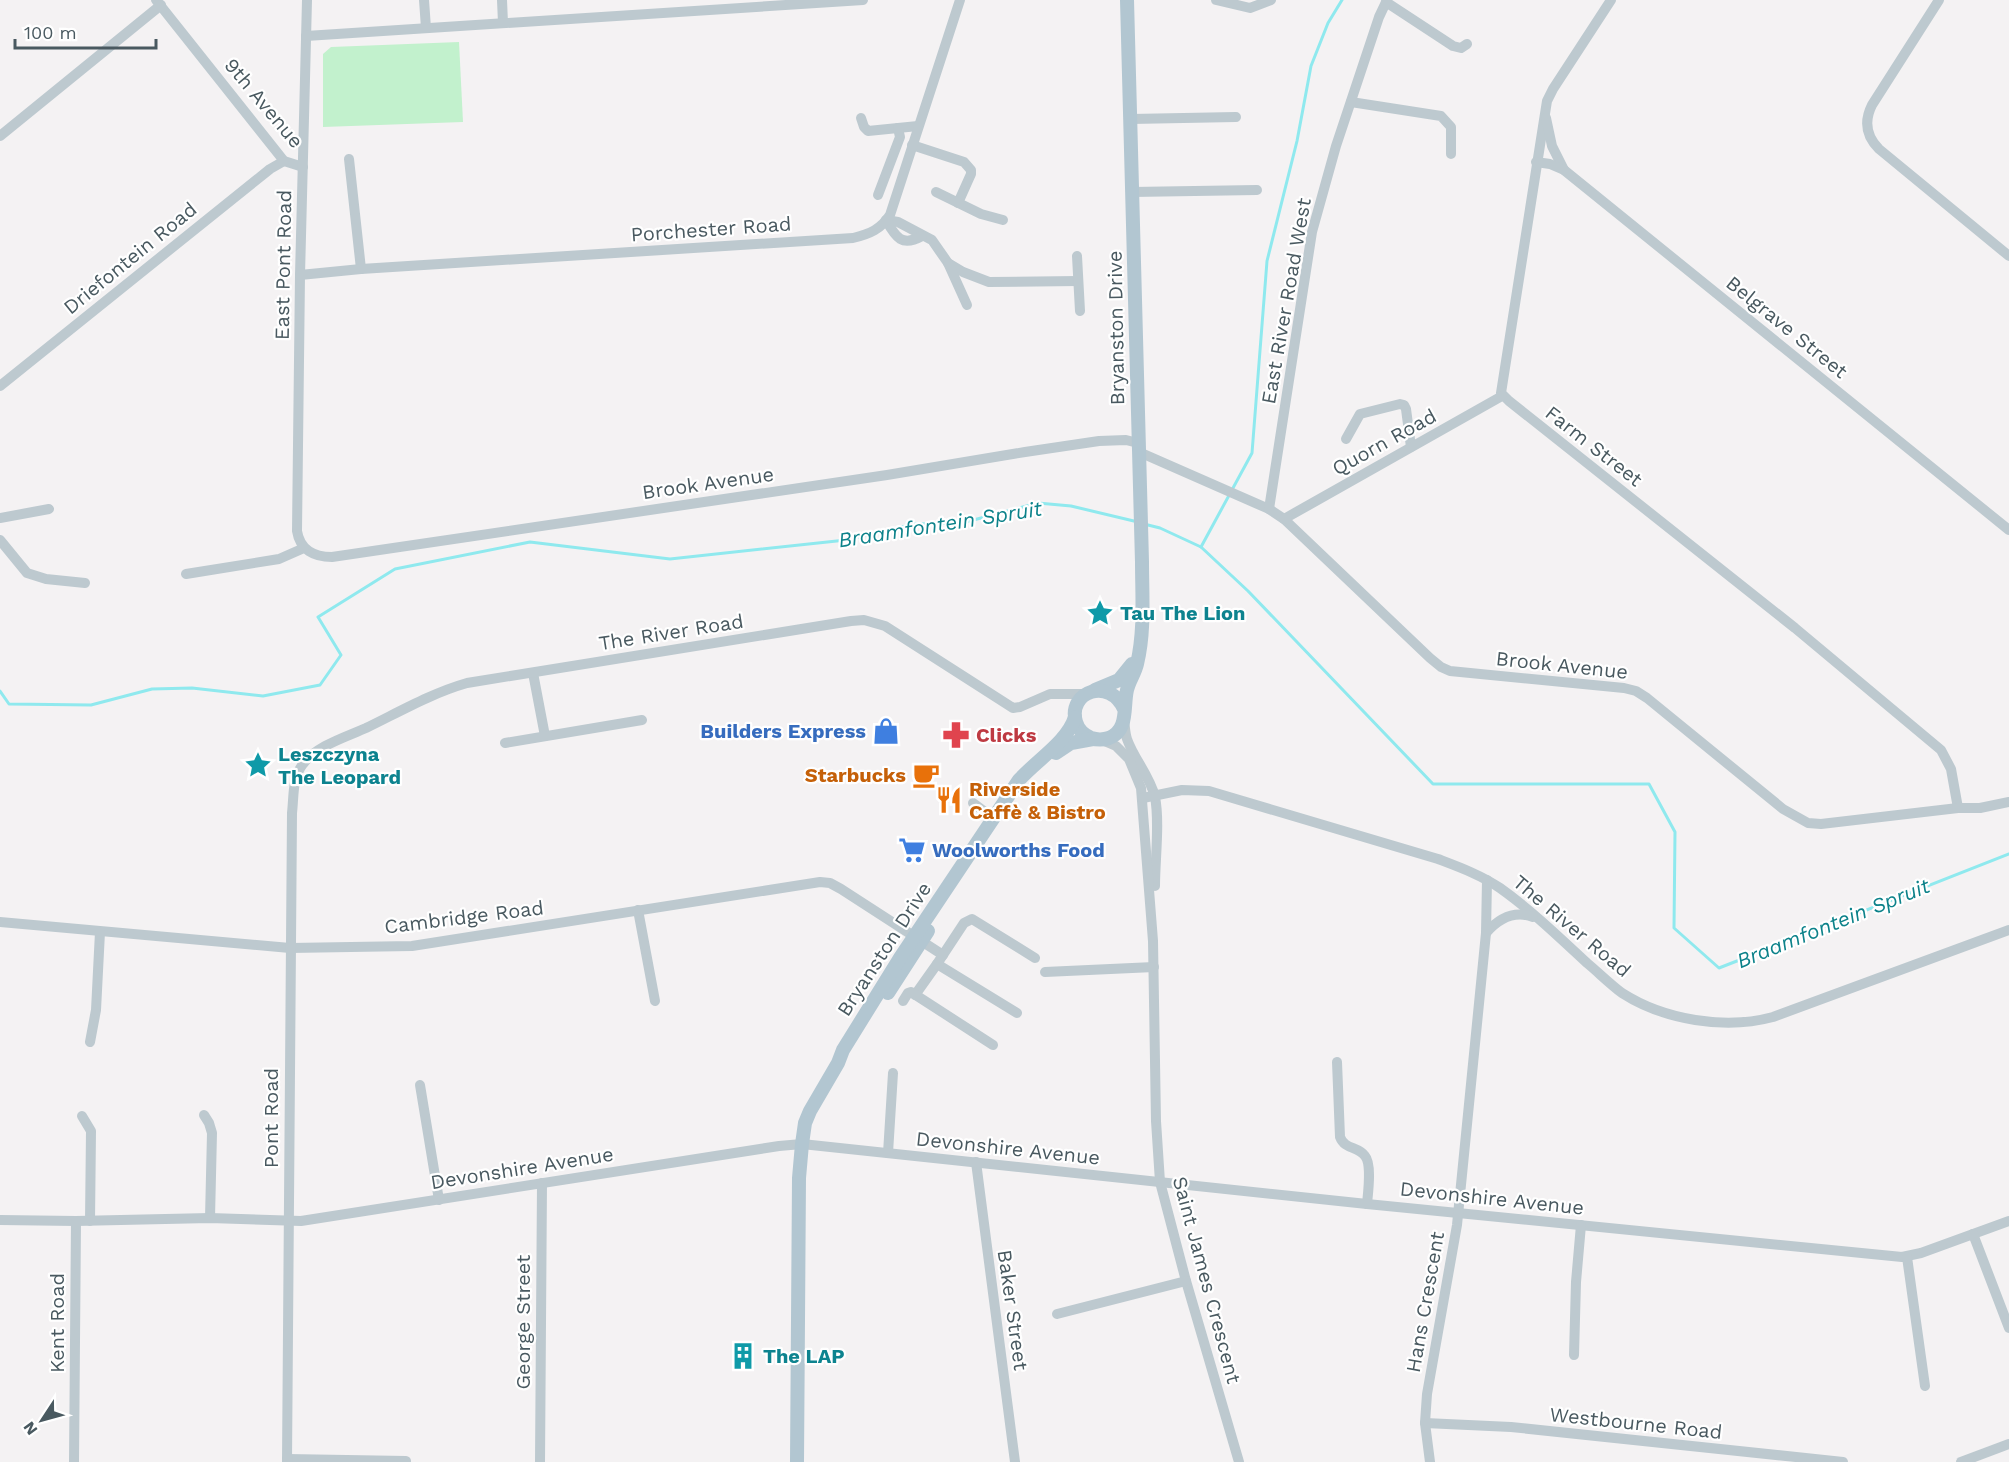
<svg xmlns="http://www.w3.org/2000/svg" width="2009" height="1462" font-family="'Work Sans',sans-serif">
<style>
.green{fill:#c2f1cd}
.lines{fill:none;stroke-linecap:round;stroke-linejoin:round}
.stream{stroke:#8fe9ee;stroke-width:3}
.minor{stroke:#bdc9cf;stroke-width:10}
.major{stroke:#b2c6d1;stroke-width:14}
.labels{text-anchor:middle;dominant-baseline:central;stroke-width:4.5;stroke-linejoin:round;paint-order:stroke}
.street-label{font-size:20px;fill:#495960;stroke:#fff}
.culture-label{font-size:20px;font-weight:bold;fill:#0d838f;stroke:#fff;text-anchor:start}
.shop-label{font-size:20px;font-weight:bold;fill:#366cbe;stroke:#fff;text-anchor:end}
.health-label{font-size:20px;font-weight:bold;fill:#be3a42;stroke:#fff;text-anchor:start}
.food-label{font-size:20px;font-weight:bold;fill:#c56008;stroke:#fff;text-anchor:end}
.water-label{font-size:21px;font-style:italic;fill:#0c828a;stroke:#fff}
</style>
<rect width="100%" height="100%" fill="#f4f2f3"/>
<path class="green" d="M 459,42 L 463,122 L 323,127 L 323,54 L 331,47 Z"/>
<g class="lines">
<g class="stream">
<path d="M 1144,524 L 1160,528 L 1201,547 L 1248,591 L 1433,784 L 1649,784 L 1675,832 L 1674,928 L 1719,968 L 2009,854"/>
<path d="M 1201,547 L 1252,453 L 1267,261 L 1297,141 L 1311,66 L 1328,23 L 1342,0"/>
<path d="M 0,691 L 9,704 L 91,705 L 152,689 L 192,688 L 263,696 L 320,685 L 341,655 L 318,617 L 395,569 L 530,542 L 670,559 L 846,540 L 915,524 L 962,523 L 1038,503 L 1071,506 L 1138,522"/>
</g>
<g class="minor">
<path d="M 156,0 L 284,161 L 303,167"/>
<path d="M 307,0 L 300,275 L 297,531 C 300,550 314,557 332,557 L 887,475 L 1025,452 L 1099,441 L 1126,440 L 1138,443"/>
<path d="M 424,0 L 426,28"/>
<path d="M 502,0 L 503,23"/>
<path d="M 1216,0 L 1250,8 L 1271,0"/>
<path d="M 1611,0 L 1553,89 L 1547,101 L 1501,393 L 1509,401 L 1795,628 L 1941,750 L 1951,769 L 1958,808"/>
<path d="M 1939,0 L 1872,105 C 1864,121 1866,136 1879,149 L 2009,256"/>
<path d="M 1386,2 L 1453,46 L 1461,48 L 1467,44"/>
<path d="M 306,36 L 863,0"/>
<path d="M 1351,102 L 1441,116 L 1451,127 L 1451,154"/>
<path d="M 861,118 L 864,127 L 868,131 L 918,126"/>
<path d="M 1546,118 L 1552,146 L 1564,170"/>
<path d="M 1131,119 L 1236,117"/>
<path d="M 0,136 L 161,5"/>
<path d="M 912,145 L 964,162 L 971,170 L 971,174 L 958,203"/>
<path d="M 349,159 L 361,269"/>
<path d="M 1536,162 L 1550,164 L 1564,170 L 2009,530"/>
<path d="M 936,192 L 981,214 L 1003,220"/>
<path d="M 1132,192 L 1257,190"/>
<path d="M 878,195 L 900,137 L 898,128"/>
<path d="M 886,220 L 898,222 L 932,240 L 948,263 L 963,272 L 989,282 L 1078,281"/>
<path d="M 886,220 C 896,238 902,247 922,236"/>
<path d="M 1077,256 L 1080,311"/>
<path d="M 948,263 L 967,305"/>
<path d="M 300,275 L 361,269 L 853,238 C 870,234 881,229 890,215 L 960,0"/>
<path d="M 0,386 L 270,169 L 284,161"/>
<path d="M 1346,439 L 1360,414 L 1400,404 L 1404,405 L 1406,409 L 1411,447"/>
<path d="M 1139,452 L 1269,509 L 1284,519 L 1430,658 L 1441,667 L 1450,671 L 1624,688 L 1636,691 L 1647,698 L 1783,809 L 1808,823 L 1821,824 L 1958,808 L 1980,808 L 2009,802"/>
<path d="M 1269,509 L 1312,232 L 1336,146 L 1379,17 L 1387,0"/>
<path d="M 0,518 L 49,509"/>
<path d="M 1284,519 L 1502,396"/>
<path d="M 0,540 L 27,573 L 46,579 L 85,583"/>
<path d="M 186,574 L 279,559 L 304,548"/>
<path d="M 533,673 L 545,736"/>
<path d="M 1124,720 C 1125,726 1125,733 1127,739 C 1134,759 1150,776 1155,797 C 1160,822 1155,860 1155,886"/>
<path d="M 1102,740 L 1116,746 L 1129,759 L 1141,788 L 1153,941 L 1156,1121 L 1160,1182 L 1186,1281 L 1239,1462"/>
<path d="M 505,743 L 642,720"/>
<path d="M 1143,798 L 1182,790 L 1209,791 L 1438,859 C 1459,867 1481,875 1500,888 C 1531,910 1559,937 1587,963 C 1599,973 1610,984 1622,993 C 1664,1020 1725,1030 1773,1017 L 2009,930"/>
<path d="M 973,803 L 993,818"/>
<path d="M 638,910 L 655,1001"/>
<path d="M 0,922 L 290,948 L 412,946 L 820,882 L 830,883 L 841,889 L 943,955"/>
<path d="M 1486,933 C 1499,918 1514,910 1533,917"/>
<path d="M 1045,972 L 1154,967"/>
<path d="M 915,995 L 937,964"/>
<path d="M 903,1001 L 908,993 L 911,992 L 993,1045"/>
<path d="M 1017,1013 L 937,964 L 964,923 L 972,919 L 1035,958"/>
<path d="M 90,1042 L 96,1010 L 100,932"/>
<path d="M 1337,1062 L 1340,1137 C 1345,1150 1358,1146 1365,1156 C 1372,1164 1368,1193 1367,1204"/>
<path d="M 420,1085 L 439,1200"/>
<path d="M 204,1115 L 209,1123 L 212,1133 L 210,1218"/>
<path d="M 82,1116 L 91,1131 L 90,1221"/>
<path d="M 888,1153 L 893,1073"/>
<path d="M 976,1162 L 1015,1462"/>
<path d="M 0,1220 L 76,1221 L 210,1218 L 301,1221 L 779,1146 L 802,1144 L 1367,1204 L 1902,1257 L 1921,1253 L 2009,1221"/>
<path d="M 1973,1234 L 2009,1328"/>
<path d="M 1907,1257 L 1925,1386"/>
<path d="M 1057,1314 L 1186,1281"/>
<path d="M 1574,1355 L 1576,1282 L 1581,1225"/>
<path d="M 1425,1423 L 1511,1427 L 1843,1462"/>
<path d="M 287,1459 L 406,1461"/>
<path d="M 74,1462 L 76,1221"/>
<path d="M 287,1462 L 292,813 C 294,796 292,778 303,764 C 316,746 346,737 366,728 C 399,712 432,693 467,683 L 851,621 L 864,620 L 885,626 L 1013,708 L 1020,707 L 1050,694 L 1086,694"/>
<path d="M 540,1462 L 542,1183"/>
<path d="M 1430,1462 L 1425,1423 L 1427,1394 L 1457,1225 L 1486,933 L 1487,880"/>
<path d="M 1961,1462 L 2009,1444"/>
</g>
<g class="major">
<path d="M 1095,690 L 1119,680 L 1132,664"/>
<path d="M 1124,709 C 1110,677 1067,691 1076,722 C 1078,729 1084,735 1091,738 C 1097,740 1103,740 1109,738 C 1129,730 1123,707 1127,690 C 1129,681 1135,673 1137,664 C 1145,631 1142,595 1142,562 L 1127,0"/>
<path d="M 1056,753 L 1071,743 L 1093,739"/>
<path d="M 888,993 L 928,931"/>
<path d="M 797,1462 L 799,1178 L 802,1144 L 805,1123 L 810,1111 L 838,1063 L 843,1050 L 900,958 L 1019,780 C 1037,760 1068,741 1075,717"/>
</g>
</g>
<defs>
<symbol id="sight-bare" viewBox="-9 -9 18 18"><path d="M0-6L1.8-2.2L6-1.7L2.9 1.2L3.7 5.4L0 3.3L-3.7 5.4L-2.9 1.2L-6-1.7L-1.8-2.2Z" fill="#0f9aa8" stroke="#fff" stroke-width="2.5" paint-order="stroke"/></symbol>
<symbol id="shop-bare" viewBox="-9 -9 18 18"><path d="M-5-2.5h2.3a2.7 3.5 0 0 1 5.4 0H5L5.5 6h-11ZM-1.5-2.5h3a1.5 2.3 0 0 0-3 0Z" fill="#3f7fe0" stroke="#fff" stroke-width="2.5" paint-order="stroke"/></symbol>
<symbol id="pharmacy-bare" viewBox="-9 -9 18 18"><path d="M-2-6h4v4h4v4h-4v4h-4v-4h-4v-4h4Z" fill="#e0444e" stroke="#fff" stroke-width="2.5" paint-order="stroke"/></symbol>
<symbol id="cafe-bare" viewBox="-9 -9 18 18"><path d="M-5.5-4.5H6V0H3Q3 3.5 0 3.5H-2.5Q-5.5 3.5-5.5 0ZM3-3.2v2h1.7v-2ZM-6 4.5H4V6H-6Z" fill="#e8710a" stroke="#fff" stroke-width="2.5" paint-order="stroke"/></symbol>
<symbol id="restaurant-bare" viewBox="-9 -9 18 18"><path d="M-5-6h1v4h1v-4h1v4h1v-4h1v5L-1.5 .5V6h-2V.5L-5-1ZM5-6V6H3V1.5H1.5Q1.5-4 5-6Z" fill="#e8710a" stroke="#fff" stroke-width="2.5" paint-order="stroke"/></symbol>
<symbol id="supermarket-bare" viewBox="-9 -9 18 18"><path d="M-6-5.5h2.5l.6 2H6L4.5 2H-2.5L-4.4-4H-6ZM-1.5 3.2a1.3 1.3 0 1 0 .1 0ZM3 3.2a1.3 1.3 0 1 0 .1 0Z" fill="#3f7fe0" stroke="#fff" stroke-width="2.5" paint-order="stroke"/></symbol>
<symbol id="building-bare" viewBox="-9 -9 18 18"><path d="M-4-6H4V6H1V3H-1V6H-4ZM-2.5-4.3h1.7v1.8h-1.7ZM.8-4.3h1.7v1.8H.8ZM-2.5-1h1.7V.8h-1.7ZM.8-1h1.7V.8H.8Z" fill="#0f9aa8" stroke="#fff" stroke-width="2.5" paint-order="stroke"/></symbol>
</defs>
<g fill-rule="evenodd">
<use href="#sight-bare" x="1081" y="594" width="38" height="38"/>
<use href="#shop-bare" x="867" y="712" width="38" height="38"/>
<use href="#pharmacy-bare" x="937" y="716" width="38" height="38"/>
<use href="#sight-bare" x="239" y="746" width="38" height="38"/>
<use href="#cafe-bare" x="907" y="756" width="38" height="38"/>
<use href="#restaurant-bare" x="930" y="781" width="38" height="38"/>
<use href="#supermarket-bare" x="893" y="831" width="38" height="38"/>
<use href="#building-bare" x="724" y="1337" width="38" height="38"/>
</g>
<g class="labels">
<g class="street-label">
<text transform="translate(264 103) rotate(50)">9th Avenue</text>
<text transform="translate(711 229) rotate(-4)">Porchester Road</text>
<text transform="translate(130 258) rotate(-39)">Driefontein Road</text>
<text transform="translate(283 265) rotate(-89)">East Pont Road</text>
<text transform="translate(1286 301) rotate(-80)">East River Road West</text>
<text transform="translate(1787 327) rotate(39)">Belgrave Street</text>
<text transform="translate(1116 328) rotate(-91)">Bryanston Drive</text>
<text transform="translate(1384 442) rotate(-29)">Quorn Road</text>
<text transform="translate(1594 446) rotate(38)">Farm Street</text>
<text transform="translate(708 483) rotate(-8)">Brook Avenue</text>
<text transform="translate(671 632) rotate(-9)">The River Road</text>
<text transform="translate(1562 665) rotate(6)">Brook Avenue</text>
<text transform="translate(464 917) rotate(-7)">Cambridge Road</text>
<text transform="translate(1572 926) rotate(40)">The River Road</text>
<text transform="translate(884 949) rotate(-57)">Bryanston Drive</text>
<text transform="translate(271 1118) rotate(-90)">Pont Road</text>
<text transform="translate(1008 1148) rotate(6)">Devonshire Avenue</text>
<text transform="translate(522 1168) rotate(-9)">Devonshire Avenue</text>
<text transform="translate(1492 1198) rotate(6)">Devonshire Avenue</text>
<text transform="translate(1207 1280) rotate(75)">Saint James Crescent</text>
<text transform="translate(1425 1302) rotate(-80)">Hans Crescent</text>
<text transform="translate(1013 1310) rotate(82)">Baker Street</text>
<text transform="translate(523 1322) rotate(-90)">George Street</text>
<text transform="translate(57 1323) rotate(-90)">Kent Road</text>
<text transform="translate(1636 1423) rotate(6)">Westbourne Road</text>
</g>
<g class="culture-label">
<text x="1120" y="613">Tau The Lion</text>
<text x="278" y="754">Leszczyna<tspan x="278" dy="23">The Leopard</tspan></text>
<text x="763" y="1356">The LAP</text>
</g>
<g class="shop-label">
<text x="866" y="731">Builders Express</text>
<text x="932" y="850" text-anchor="start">Woolworths Food</text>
</g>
<g class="health-label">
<text x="976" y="735">Clicks</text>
</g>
<g class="food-label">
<text x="906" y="775">Starbucks</text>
<text x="969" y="789" text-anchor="start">Riverside<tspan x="969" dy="23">Caffè &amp; Bistro</tspan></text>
</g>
<g class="water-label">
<text transform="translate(940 524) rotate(-9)">Braamfontein Spruit</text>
<text transform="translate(1833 923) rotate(-22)">Braamfontein Spruit</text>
</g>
</g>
<g transform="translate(42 1420) rotate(234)" stroke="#ffffff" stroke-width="4.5" paint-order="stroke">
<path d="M0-4.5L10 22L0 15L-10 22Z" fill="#495960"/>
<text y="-9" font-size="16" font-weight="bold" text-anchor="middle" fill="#495960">N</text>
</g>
<path d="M15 39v9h141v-9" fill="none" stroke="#495960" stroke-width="3"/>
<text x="24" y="39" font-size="18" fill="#495960" stroke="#ffffff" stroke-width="4.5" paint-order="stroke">100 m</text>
</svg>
